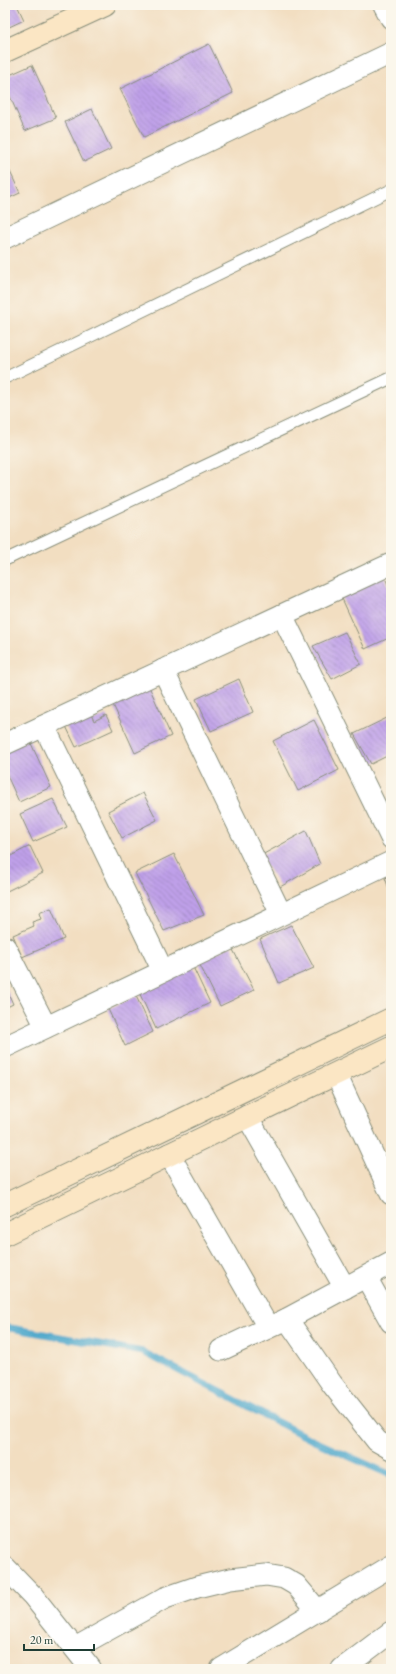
<svg xmlns="http://www.w3.org/2000/svg" width="396" height="1674" font-family="'EB Garamond',serif">
<style>
.lines{fill:none;stroke-linecap:round;stroke-linejoin:round}
.stream{stroke:#4ea7cb;stroke-width:7}
.building{fill:url(#building-back-hatch)}
.lane-casing{stroke:#888e7a;stroke-width:13}
.street-casing{stroke:#888e7a;stroke-width:23}
.secondary-casing{stroke:#888e7a;stroke-width:24}
.lane{stroke:#fff;stroke-width:11}
.street{stroke:#fff;stroke-width:21}
.secondary{stroke:#fbe6c4;stroke-width:22}
</style>
<defs>
<pattern id="building-back-hatch" width="6" height="6" patternUnits="userSpaceOnUse"><rect width="6" height="6" fill="#bfa0e9"/><path d="M-1 5l2 2M0 0l6 6M5-1l2 2" fill="none" stroke="#9b84be"/></pattern>
</defs>
<rect width="100%" height="100%" fill="#fbf7ec"/>
<filter id="ink" filterUnits="userSpaceOnUse"><feTurbulence type="fractalNoise" baseFrequency=".025" numOctaves="2"/><feDisplacementMap in="SourceGraphic" scale="8" xChannelSelector="R" yChannelSelector="G"/><feConvolveMatrix kernelMatrix="1 2 1 2 8 2 1 2 1" color-interpolation-filters="sRGB"/></filter>
<filter id="wash" filterUnits="userSpaceOnUse"><feTurbulence type="fractalNoise" baseFrequency=".012" numOctaves="4" result="noise"/><feDisplacementMap in="SourceGraphic" scale="16" xChannelSelector="R" yChannelSelector="G"/><feGaussianBlur stdDeviation="0.9" result="paint"/><feColorMatrix in="noise" values="0 0 0 0 0 0 0 0 0 0 0 0 0 0 0 0 0 1.4 0 .05"/><feComposite in="paint" operator="in"/></filter>
<g filter="url(#wash)">
<rect width="100%" height="100%" fill="#f2dec1"/>
<g class="lines">
<path class="stream" d="M 5,1327 L 143,1352 L 312,1440 L 391,1475"/>
</g>
<g id="blocks">
<g class="building">
<path d="M 5,5 L 17,5 L 24,20 L 5,29 Z"/>
<path d="M 209,44 L 233,93 L 144,137 L 120,89 Z"/>
<path d="M 32,65 L 56,118 L 25,131 L 5,85 L 5,77 Z"/>
<path d="M 92,109 L 111,149 L 84,162 L 65,122 Z"/>
<path d="M 5,161 L 20,193 L 5,200 Z"/>
<path d="M 382,571 L 391,591 L 391,637 L 365,649 L 339,592 Z"/>
<path d="M 345,632 L 361,664 L 332,679 L 313,646 Z"/>
<path d="M 239,679 L 253,712 L 211,731 L 196,699 Z"/>
<path d="M 147,682 L 171,736 L 135,753 L 110,698 Z"/>
<path d="M 88,708 L 94,721 L 106,715 L 113,730 L 76,747 L 63,720 Z"/>
<path d="M 391,716 L 391,754 L 371,764 L 354,734 Z"/>
<path d="M 314,720 L 339,770 L 298,791 L 273,741 Z"/>
<path d="M 29,739 L 51,787 L 19,802 L 5,771 L 5,749 Z"/>
<path d="M 143,793 L 157,820 L 122,838 L 108,811 Z"/>
<path d="M 53,799 L 67,827 L 33,842 L 20,814 Z"/>
<path d="M 306,831 L 320,864 L 280,887 L 260,856 Z"/>
<path d="M 30,846 L 43,873 L 5,892 L 5,859 Z"/>
<path d="M 174,854 L 204,915 L 164,931 L 135,873 Z"/>
<path d="M 391,876 L 391,894 L 385,878 Z"/>
<path d="M 51,908 L 64,939 L 22,957 L 13,935 L 34,926 L 32,922 L 41,919 L 39,913 Z"/>
<path d="M 291,925 L 314,968 L 279,983 L 260,939 Z"/>
<path d="M 231,946 L 254,990 L 220,1006 L 198,961 Z"/>
<path d="M 192,965 L 210,1003 L 156,1029 L 138,990 Z"/>
<path d="M 5,986 L 13,1004 L 5,1008 Z"/>
<path d="M 136,996 L 153,1032 L 125,1046 L 108,1009 Z"/>
</g>
</g>
</g>
<g filter="url(#ink)">
<use href="#blocks" fill-opacity="0" stroke="#888e7a" stroke-width="1"/>
<g class="lines">
<defs>
<g id="lane">
<path d="M 5,378 L 391,190"/>
<path d="M 5,560 L 391,378"/>
</g>
<g id="street">
<path d="M 384,5 L 391,18"/>
<path d="M 5,238 L 391,53"/>
<path d="M 282,615 L 391,838"/>
<path d="M 163,670 L 281,914"/>
<path d="M 44,726 L 163,971"/>
<path d="M 5,744 L 391,564"/>
<path d="M 5,947 L 46,1027"/>
<path d="M 5,1047 L 391,862"/>
<path d="M 336,1074 L 391,1194"/>
<path d="M 247,1116 L 345,1288"/>
<path d="M 169,1154 L 268,1327"/>
<path d="M 366,1277 L 391,1322"/>
<path d="M 287,1319 L 332,1384 L 377,1441 L 391,1449"/>
<path d="M 221,1350 L 287,1319 L 391,1263"/>
<path d="M 5,1567 L 33,1596 L 91,1669"/>
<path d="M 75,1648 L 165,1598 L 197,1587 L 230,1579 L 266,1575 L 284,1578 L 296,1585 L 318,1611"/>
<path d="M 221,1669 L 391,1566"/>
<path d="M 342,1669 L 391,1632"/>
</g>
<g id="secondary">
<path d="M 5,51 L 105,5"/>
<path d="M 5,1205 L 391,1019"/>
<path d="M 5,1234 L 391,1047"/>
</g>
</defs>
<use href="#lane" class="lane-casing"/>
<use href="#street" class="street-casing"/>
<use href="#secondary" class="secondary-casing"/>
<use href="#lane" class="lane"/>
<use href="#street" class="street"/>
<use href="#secondary" class="secondary"/>
</g>
</g>
<rect width="396" height="1674" fill="none" stroke="#fbf7ec" stroke-width="20"/>
<path d="M24 1644v6h70v-6" fill="none" stroke="#1f3d34" stroke-width="2"/>
<text x="30" y="1644" font-size="12" fill="#1f3d34" stroke="#fbf7ec" stroke-width="3" paint-order="stroke">20 m</text>
</svg>
